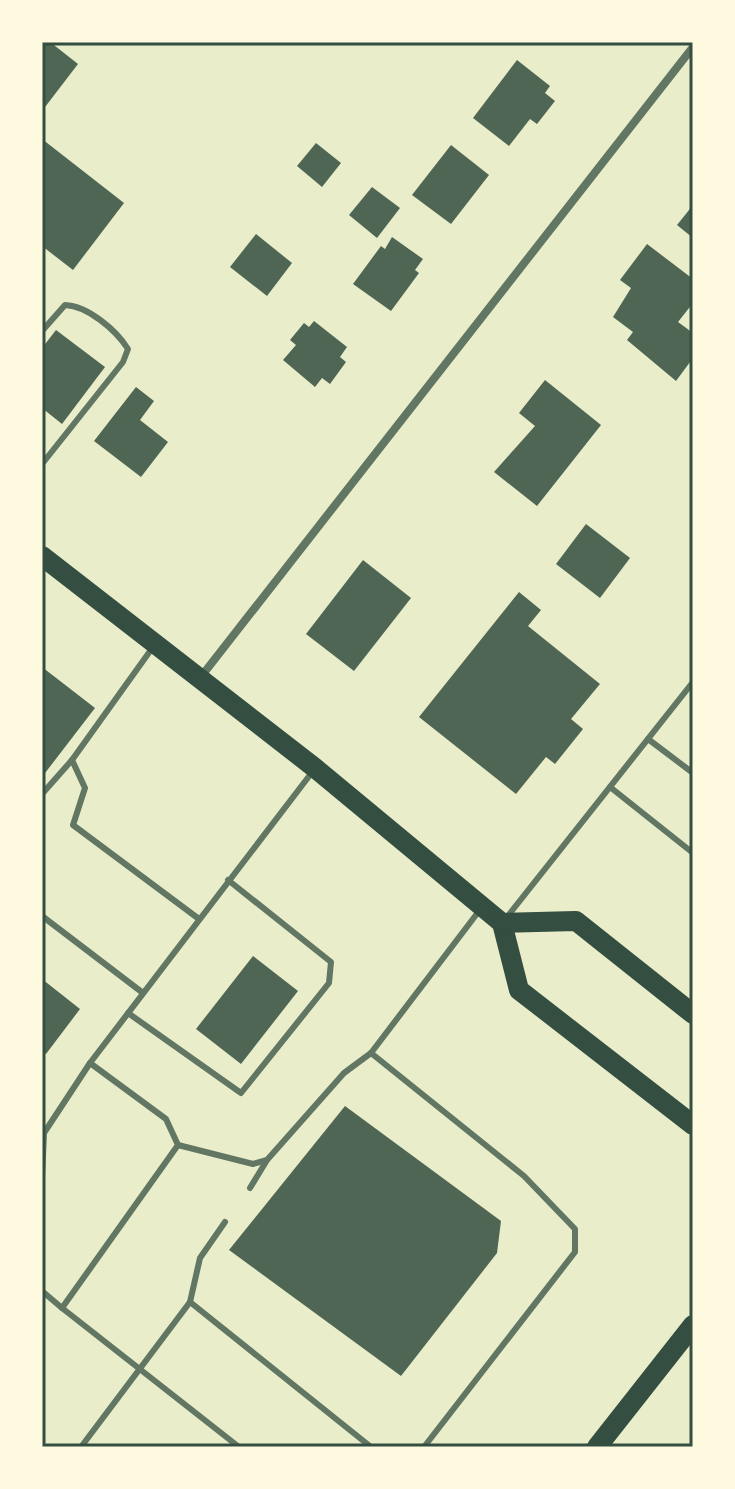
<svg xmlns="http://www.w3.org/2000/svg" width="735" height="1489" font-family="'Public Sans',sans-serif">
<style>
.building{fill:#4f6655}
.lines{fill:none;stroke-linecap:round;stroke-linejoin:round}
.service{stroke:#617663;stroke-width:6}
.minor{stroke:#617663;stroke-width:8}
.primary{stroke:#344e41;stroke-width:20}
.neatline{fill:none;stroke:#344e41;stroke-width:3}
</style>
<rect width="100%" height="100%" fill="#e9edc9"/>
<g class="building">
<path d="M 42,42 L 50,42 L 78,64 L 42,111 Z"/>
<path d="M 517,60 L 550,86 L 545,93 L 555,101 L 537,124 L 530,119 L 509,146 L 473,118 Z"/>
<path d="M 42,139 L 124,203 L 73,270 L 42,246 Z"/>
<path d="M 316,143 L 341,163 L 322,187 L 297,166 Z"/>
<path d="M 451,145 L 489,175 L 451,224 L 412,195 Z"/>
<path d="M 372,187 L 400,208 L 377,238 L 349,215 Z"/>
<path d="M 693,205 L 693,238 L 677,225 Z"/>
<path d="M 256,234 L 292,263 L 267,296 L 230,267 Z"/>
<path d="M 392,237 L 423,259 L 415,270 L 419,273 L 391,311 L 353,284 L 381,246 L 385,249 Z"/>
<path d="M 647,244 L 693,279 L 693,303 L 678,322 L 693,333 L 690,340 L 693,358 L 676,381 L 627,340 L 633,332 L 613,317 L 631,288 L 620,280 Z"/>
<path d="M 314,321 L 347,347 L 340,357 L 346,362 L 330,384 L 322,378 L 315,387 L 283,360 L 296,345 L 290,340 L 304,323 L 309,327 Z"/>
<path d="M 56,330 L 105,367 L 62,424 L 42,408 L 42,348 Z"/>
<path d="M 545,380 L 601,425 L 537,506 L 494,472 L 535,426 L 519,413 Z"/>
<path d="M 136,387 L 154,401 L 140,420 L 168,442 L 141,477 L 94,441 Z"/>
<path d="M 586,524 L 630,558 L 600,598 L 556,564 Z"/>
<path d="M 363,560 L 411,598 L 354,671 L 306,634 Z"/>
<path d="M 519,592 L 541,610 L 528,626 L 600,684 L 571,719 L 583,729 L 555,764 L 546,757 L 516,794 L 419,717 Z"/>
<path d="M 42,667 L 95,708 L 42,777 Z"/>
<path d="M 253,956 L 298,991 L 241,1064 L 196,1029 Z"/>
<path d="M 42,979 L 80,1009 L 46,1054 L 42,1051 Z"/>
<path d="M 345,1106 L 501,1221 L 497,1253 L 401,1376 L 229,1250 Z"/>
</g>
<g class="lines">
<g class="service">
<path d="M 42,331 L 65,305 C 88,306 116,330 128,349 L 123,362 L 42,464"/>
<path d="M 648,739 L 693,773"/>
<path d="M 72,760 L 85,788 L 73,825 L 199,919"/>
<path d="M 610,787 L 693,853"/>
<path d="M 42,794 L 72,760 L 153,647"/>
<path d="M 42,916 L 143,993"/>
<path d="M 507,917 L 693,682"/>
<path d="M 128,1013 L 241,1093 L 329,983 L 331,962 L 228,880"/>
<path d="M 371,1053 L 524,1176 L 575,1229 L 575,1252 L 424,1447"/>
<path d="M 178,1145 L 253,1164 L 267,1160 L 344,1073 L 371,1053 L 479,911"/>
<path d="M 42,1178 L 44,1133 L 90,1063"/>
<path d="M 250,1188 L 267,1160"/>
<path d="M 42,1291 L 62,1308"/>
<path d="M 190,1302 L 200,1258 L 225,1222"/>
<path d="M 81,1447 L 190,1302 L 371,1447"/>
<path d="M 239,1447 L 62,1308 L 178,1145 L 166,1119 L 90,1063 L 313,771"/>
</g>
<path class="minor" d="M 200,678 L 693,47"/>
<g class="primary">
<path d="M 42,556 L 315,768 L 502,923 L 519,990 L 693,1125"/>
<path d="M 502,923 L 576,921 L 693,1014"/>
<path d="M 597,1447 L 693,1325"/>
</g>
</g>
<rect width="735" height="1489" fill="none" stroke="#fefae0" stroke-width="88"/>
<rect x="44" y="44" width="647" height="1401" class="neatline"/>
</svg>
